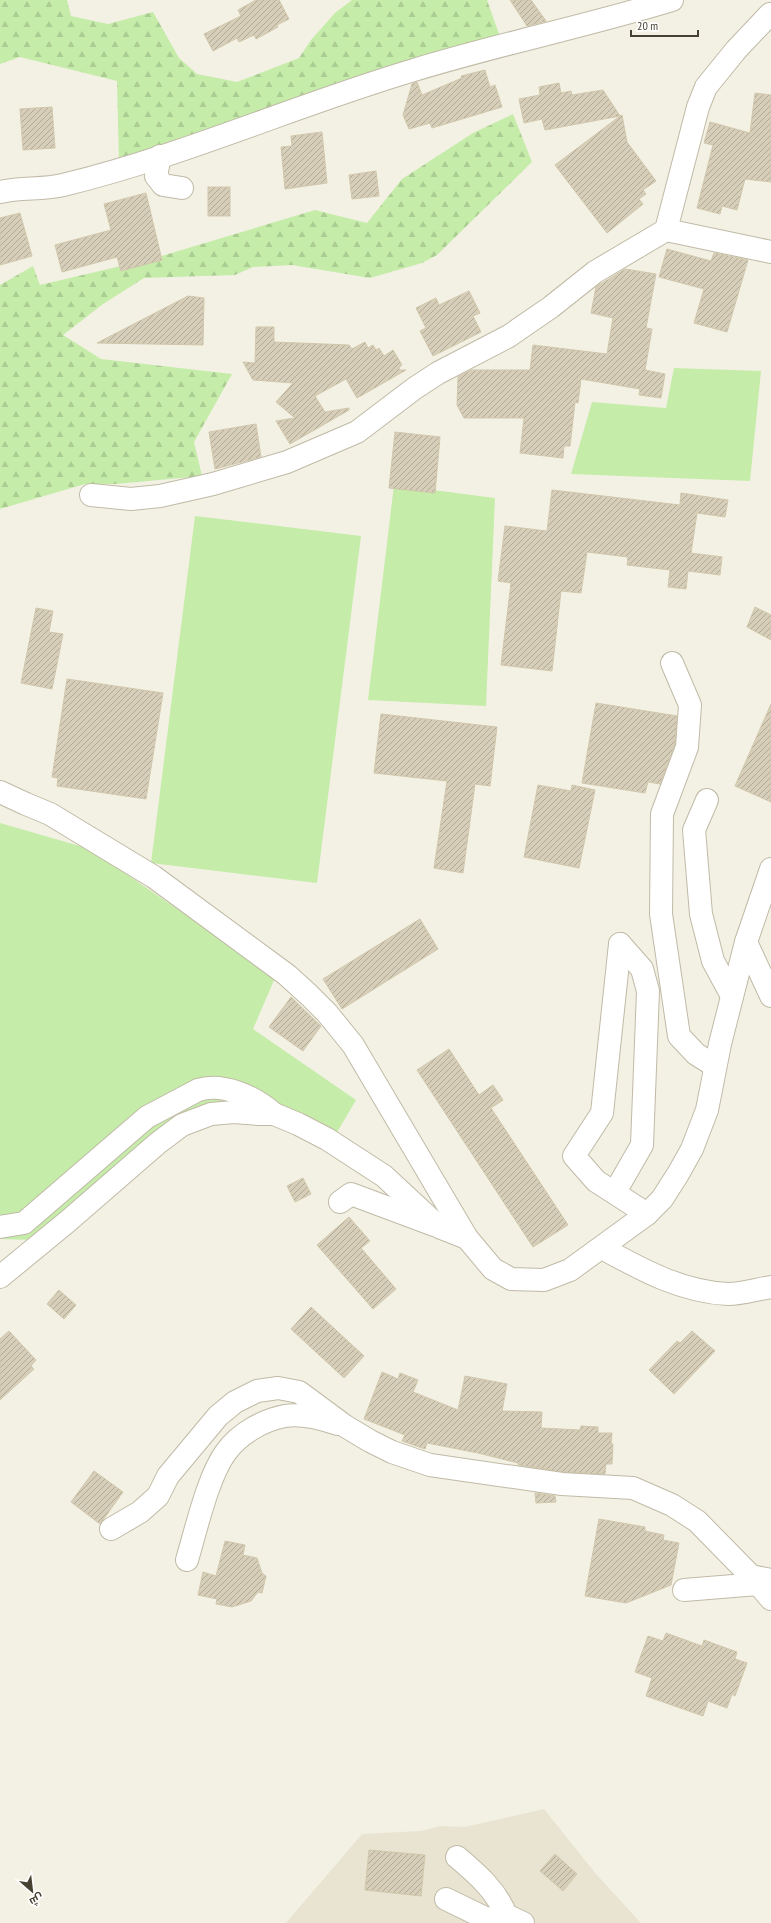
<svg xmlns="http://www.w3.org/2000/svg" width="771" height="1923" font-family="'PT Sans Narrow',Cairo,sans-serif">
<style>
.residential{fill:#e8e4d1}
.grass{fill:#c5eca9}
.forest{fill:url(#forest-firs)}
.building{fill:url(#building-hatch);stroke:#d1c7ab}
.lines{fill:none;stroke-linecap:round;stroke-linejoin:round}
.minor-casing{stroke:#c0baa6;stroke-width:24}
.minor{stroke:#fff;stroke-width:22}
</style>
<defs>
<pattern id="forest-firs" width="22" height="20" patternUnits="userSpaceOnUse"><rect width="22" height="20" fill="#c5eca9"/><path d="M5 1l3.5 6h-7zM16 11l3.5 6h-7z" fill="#abcc92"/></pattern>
<pattern id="building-hatch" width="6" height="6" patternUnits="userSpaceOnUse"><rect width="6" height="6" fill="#d6ceb8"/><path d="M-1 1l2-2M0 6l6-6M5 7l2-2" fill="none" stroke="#afa996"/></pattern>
</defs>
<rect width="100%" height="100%" fill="#f3f1e4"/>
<path class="residential" d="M 544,1809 L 596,1874 L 641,1923 L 286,1923 L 362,1834 L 421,1831 L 440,1826 L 465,1827 Z"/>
<g class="grass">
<path d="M 674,368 L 761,371 L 750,481 L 571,474 L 592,402 L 666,408 Z"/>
<path d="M 394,485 L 495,498 L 486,706 L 368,700 Z"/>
<path d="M 195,516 L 361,536 L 317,883 L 151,863 Z"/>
<path d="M 0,823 L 90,849 L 231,946 L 275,978 L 253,1029 L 356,1100 L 326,1151 L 280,1114 L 201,1128 L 185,1137 L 33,1240 L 0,1239 Z"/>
</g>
<g class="forest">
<path d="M 0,0 L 67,0 L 71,16 L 108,24 L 153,12 L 179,58 L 197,74 L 237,82 L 299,58 L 311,40 L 335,13 L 352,0 L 487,0 L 499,34 L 119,163 L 117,81 L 20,57 L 0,64 Z"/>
<path d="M 513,114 L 532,162 L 437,255 L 422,263 L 370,278 L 292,265 L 253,267 L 235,275 L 144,278 L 103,304 L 63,335 L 101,359 L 232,374 L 194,442 L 202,476 L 116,484 L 85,484 L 0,509 L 0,285 L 33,266 L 40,285 L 155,258 L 315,210 L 367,223 L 402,179 L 473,133 Z"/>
</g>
<g class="building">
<path d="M 256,0 L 279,0 L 289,19 L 277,25 L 278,27 L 256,39 L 254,35 L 239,42 L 237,38 L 213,51 L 204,34 L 241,16 L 238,10 Z"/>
<path d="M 510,0 L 531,0 L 546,21 L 527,26 Z"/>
<path d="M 485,70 L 490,87 L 495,85 L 502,107 L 432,128 L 430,123 L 409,129 L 403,115 L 412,84 L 417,82 L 422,95 L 462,78 L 461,76 Z"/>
<path d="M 559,83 L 561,93 L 571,91 L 572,95 L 603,90 L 620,116 L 622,115 L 627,142 L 656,181 L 643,190 L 646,194 L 639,199 L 643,204 L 607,233 L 555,165 L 620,116 L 545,130 L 542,119 L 524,123 L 519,99 L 540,95 L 539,87 Z"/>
<path d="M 755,93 L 771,95 L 771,182 L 745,179 L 737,210 L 722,206 L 720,214 L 697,208 L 713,145 L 704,143 L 710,122 L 750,133 Z"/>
<path d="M 52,107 L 55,148 L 23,150 L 20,109 Z"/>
<path d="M 322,132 L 327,183 L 285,189 L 281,147 L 292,146 L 291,136 Z"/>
<path d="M 376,171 L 379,196 L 352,199 L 349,175 Z"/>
<rect x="208" y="187" width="22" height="29"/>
<path d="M 146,193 L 162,260 L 121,271 L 117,257 L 62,272 L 55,245 L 111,230 L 104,204 Z"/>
<path d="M 20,213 L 32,256 L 0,265 L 0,218 Z"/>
<path d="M 667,249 L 711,261 L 714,253 L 748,260 L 727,332 L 694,323 L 704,289 L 659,277 Z"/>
<path d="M 625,269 L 656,274 L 646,328 L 652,329 L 645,370 L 665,374 L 661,398 L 639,395 L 640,389 L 581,379 L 578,403 L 575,402 L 570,446 L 564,446 L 563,458 L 520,453 L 524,418 L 464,418 L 457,405 L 458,377 L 471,370 L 530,370 L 533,345 L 607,354 L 613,318 L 591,313 L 596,287 Z"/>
<path d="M 469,291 L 480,313 L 473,316 L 481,332 L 433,356 L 420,331 L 426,328 L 416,308 L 436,298 L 439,305 Z"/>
<path d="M 188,296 L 204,298 L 203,345 L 97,343 Z"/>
<path d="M 256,327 L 274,327 L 274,342 L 349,345 L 352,349 L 365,342 L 368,348 L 373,345 L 376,350 L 379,348 L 384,356 L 393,350 L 402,365 L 399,368 L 400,370 L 406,370 L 357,398 L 346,379 L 315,396 L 325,412 L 349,408 L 349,410 L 290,444 L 276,421 L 295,418 L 276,402 L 293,383 L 253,380 L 243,362 L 255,363 Z"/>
<path d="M 256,424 L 261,457 L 215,469 L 209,432 Z"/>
<path d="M 395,432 L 440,437 L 435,493 L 389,488 Z"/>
<path d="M 552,490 L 680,505 L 681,493 L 728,500 L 725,517 L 697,513 L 691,553 L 722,557 L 720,575 L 688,571 L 686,589 L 668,587 L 670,570 L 627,565 L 628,557 L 587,552 L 581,593 L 561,591 L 552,671 L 501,665 L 511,583 L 498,581 L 505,526 L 547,531 Z"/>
<path d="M 755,607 L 771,615 L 771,640 L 747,627 Z"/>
<path d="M 36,608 L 53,611 L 49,632 L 63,634 L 52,689 L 21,683 Z"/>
<path d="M 67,679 L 163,693 L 146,799 L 57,786 L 58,778 L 52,777 Z"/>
<path d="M 596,703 L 677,716 L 675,744 L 660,784 L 648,782 L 645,793 L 582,783 Z"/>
<path d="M 771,704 L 771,802 L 735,786 Z"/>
<path d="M 381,714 L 497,727 L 490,786 L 475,784 L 463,873 L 434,868 L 447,781 L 374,773 Z"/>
<path d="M 538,785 L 571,791 L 572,785 L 595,790 L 579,868 L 524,857 Z"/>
<path d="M 420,919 L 438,949 L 342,1009 L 323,979 Z"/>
<path d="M 291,997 L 321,1026 L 303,1051 L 269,1027 Z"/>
<path d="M 449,1049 L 479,1095 L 493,1085 L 503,1100 L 491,1108 L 568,1225 L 533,1247 L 417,1070 Z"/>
<path d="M 303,1178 L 311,1194 L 295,1202 L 287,1186 Z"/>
<path d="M 349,1217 L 370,1241 L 361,1248 L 396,1289 L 373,1309 L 317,1245 Z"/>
<path d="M 59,1290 L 76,1305 L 64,1319 L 47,1304 Z"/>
<path d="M 311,1307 L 364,1356 L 344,1378 L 291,1329 Z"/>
<path d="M 9,1331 L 36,1360 L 31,1366 L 34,1369 L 0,1400 L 0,1339 Z"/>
<path d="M 692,1331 L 715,1351 L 674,1394 L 649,1370 L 677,1341 L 680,1343 Z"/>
<path d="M 382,1372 L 398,1379 L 400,1373 L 418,1380 L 413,1392 L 458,1410 L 465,1376 L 507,1384 L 502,1411 L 542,1412 L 541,1428 L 580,1430 L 581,1426 L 598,1427 L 598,1433 L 612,1433 L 611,1444 L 613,1444 L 612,1464 L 606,1464 L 605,1474 L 563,1472 L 518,1465 L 518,1463 L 478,1453 L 427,1443 L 425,1449 L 402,1441 L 405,1435 L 364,1419 Z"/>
<path d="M 94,1471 L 123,1492 L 100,1524 L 71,1502 Z"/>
<path d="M 535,1493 L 555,1496 L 556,1502 L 536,1503 Z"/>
<path d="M 599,1519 L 645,1527 L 645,1531 L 664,1535 L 663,1540 L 679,1543 L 671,1585 L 626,1603 L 585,1596 Z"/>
<path d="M 225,1541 L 245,1545 L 243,1555 L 257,1558 L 262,1573 L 266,1576 L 262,1593 L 258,1592 L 251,1601 L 232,1607 L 216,1604 L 217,1599 L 198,1595 L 203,1572 L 216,1576 Z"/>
<path d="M 666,1633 L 702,1646 L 704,1640 L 737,1652 L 735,1659 L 747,1663 L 735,1696 L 732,1694 L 727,1708 L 708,1701 L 703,1716 L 646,1696 L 652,1678 L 635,1672 L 648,1636 L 663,1641 Z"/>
<path d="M 369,1850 L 425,1855 L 421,1896 L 365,1890 Z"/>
<path d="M 555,1854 L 577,1874 L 563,1891 L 540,1871 Z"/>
</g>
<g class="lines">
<defs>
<g id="minor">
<path d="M 160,156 L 156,176 L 163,185 L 182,188"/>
<path d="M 0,192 C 20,187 43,190 63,185 C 183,156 296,105 414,70 C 499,44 587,26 672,0"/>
<path d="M 666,230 L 771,252"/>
<path d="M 91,495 L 131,499 L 160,496 L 213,484 L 287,462 L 357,432 L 415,388 L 438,373 L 509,336 L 551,307 L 595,272 L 666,230 L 698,107 L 706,87 L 736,50 L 770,14"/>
<path d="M 672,663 L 690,705 L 687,747 L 662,814 L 661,914 L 679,1036 L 696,1054 L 715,1066"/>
<path d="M 0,792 L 26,804 L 50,814 L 154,877 L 287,975 L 309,995 L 327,1013 L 353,1045 L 467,1238 L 493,1269 L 511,1279 L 544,1280 L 570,1270 L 647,1214 L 662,1199 L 678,1174 L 692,1149 L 707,1110 L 720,1044 L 746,942 L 771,869"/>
<path d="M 707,800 L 694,830 L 701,914 L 713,961 L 732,996"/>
<path d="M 746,942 L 771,996"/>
<path d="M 620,944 L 602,1113 L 574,1156 L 596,1181 L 647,1214"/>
<path d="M 615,1192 L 642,1145 L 648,991 L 642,969 L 620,944"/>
<path d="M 340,1202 L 351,1194 L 434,1225"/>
<path d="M 0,1227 L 24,1223 L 147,1117 L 198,1090 C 223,1082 255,1097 274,1114"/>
<path d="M 602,1248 C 642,1270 682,1292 728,1294 C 742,1294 758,1289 771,1287"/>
<path d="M 0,1277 L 67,1222 L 158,1143 L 182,1125 L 211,1114 L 234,1112 L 258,1114 L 274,1114 L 298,1124 L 327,1139 L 384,1176 L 439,1227 L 467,1238"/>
<path d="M 111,1529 L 140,1512 L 158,1496 L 168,1476 L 218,1416 L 235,1402 L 257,1391 L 278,1388 L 299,1392 L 345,1426 L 370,1441 L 392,1452 L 430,1465 L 562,1484 L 633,1488 L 672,1505 L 697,1521 L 751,1576 L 771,1580"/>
<path d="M 187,1560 C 196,1530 208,1476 226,1452 C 239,1434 263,1420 285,1416 C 302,1413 322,1419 338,1424"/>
<path d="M 751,1576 L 771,1599"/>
<path d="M 684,1590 L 758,1584"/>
<path d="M 457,1857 C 477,1874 496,1890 506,1915 L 523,1923"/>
<path d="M 446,1899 L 487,1919 L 506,1915"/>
</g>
</defs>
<use href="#minor" class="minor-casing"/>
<use href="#minor" class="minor"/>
</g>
<g transform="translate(32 1891) rotate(152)" stroke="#ffffff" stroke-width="3" paint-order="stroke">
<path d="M0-3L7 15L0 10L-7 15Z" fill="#464133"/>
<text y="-6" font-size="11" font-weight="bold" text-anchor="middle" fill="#464133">ش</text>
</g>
<path d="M631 30v6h67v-6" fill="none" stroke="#464133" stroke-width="2"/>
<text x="637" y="30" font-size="12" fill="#464133" stroke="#ffffff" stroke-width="3" paint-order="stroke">20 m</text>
</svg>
